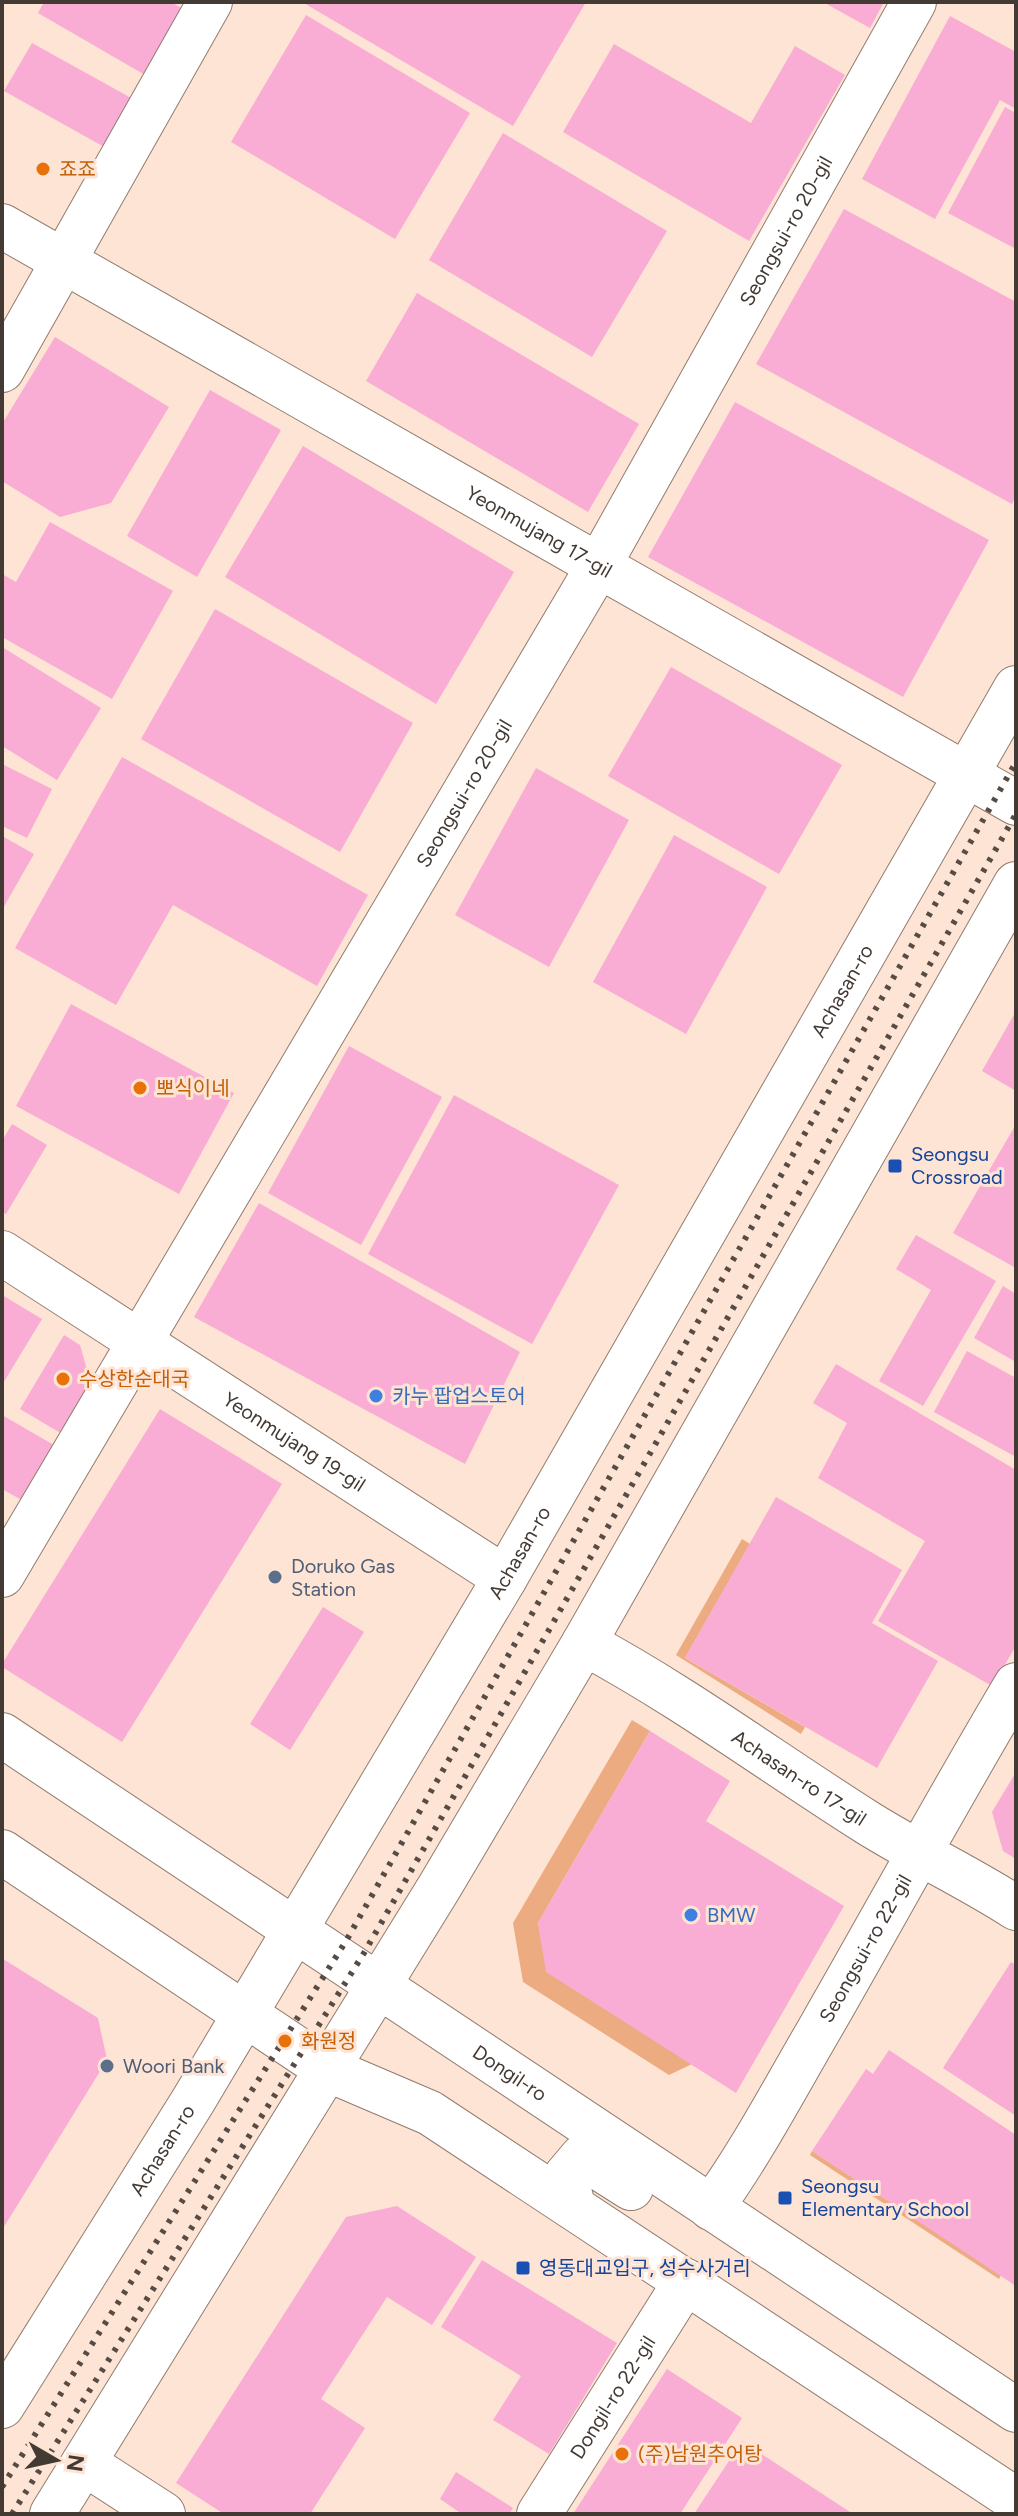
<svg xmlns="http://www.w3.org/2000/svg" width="1018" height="2516" font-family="Figtree,'Noto Sans KR',sans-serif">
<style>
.green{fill:#ecab80}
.building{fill:#f9acd4}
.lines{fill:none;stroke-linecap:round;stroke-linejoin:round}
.minor-casing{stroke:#927c6e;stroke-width:46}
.secondary-casing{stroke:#927c6e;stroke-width:46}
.primary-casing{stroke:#927c6e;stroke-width:46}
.minor{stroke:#fff;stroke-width:44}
.secondary{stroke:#fff;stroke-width:44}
.primary{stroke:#fff;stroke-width:44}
.rail{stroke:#574b44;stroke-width:6;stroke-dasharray:4 8;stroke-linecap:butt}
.food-dot{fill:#e8710a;stroke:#fde4d4;stroke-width:3}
.transit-dot{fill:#1a4fb4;stroke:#fde4d4;stroke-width:3}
.shop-dot{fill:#3f7fe0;stroke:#fde4d4;stroke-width:3}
.service-dot{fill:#5c6f8a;stroke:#fde4d4;stroke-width:3}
.labels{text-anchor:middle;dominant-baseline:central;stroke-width:6;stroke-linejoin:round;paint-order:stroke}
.food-label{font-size:20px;fill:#c56008;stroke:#fde4d4;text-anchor:start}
.street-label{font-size:20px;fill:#443a34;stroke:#fde4d4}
.transit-label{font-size:20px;fill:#164399;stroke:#fde4d4;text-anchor:start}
.shop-label{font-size:20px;fill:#366cbe;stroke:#fde4d4;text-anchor:start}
.service-label{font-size:20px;fill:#4e5e75;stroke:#fde4d4;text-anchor:start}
</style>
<rect width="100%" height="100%" fill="#fde4d4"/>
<g class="green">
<path d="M 742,1539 L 750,1544 L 685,1658 L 805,1727 L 801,1734 L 676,1655 Z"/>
<path d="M 632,1720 L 650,1731 L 538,1923 L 547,1972 L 692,2064 L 669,2075 L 523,1982 L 513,1923 Z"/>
<path d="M 812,2151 L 1001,2275 L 999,2279 L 810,2155 Z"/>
</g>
<g class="building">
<path d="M 44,2 L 171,2 L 183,9 L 145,75 L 38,13 Z"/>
<path d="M 302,2 L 586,2 L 513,126 Z"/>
<path d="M 823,2 L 884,2 L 870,28 Z"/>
<path d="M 306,15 L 470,113 L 395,239 L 231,142 Z"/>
<path d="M 950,16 L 1016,52 L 1016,109 L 1000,100 L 935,219 L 862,179 Z"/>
<path d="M 32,43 L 133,99 L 106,148 L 4,91 Z"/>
<path d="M 614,44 L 751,123 L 795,46 L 845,75 L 749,241 L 563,132 Z"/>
<path d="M 1005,107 L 1016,113 L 1016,249 L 948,213 Z"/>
<path d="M 503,133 L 667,231 L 592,357 L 429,260 Z"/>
<path d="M 844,209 L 1016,302 L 1016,495 L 1012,504 L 756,364 Z"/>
<path d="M 417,293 L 639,424 L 588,512 L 366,381 Z"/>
<path d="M 55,337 L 169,407 L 111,503 L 60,517 L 2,481 L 2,424 Z"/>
<path d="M 210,390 L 281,430 L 197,577 L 127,536 Z"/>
<path d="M 735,402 L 989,540 L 903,697 L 648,557 Z"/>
<path d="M 303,446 L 514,572 L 436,704 L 225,577 Z"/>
<path d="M 50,522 L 173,591 L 112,699 L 2,637 L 2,574 L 16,582 Z"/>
<path d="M 215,609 L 413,723 L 340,852 L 141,739 Z"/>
<path d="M 2,647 L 101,708 L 57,780 L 2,746 Z"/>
<path d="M 671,667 L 842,765 L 779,874 L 608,776 Z"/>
<path d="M 122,757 L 368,895 L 317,986 L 173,905 L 116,1005 L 15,948 Z"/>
<path d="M 2,764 L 52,789 L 27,838 L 2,826 Z"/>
<path d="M 536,768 L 629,820 L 549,967 L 455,915 Z"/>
<path d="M 674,835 L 767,887 L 686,1034 L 593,982 Z"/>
<path d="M 2,836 L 34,854 L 2,910 Z"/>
<path d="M 71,1004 L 234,1093 L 179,1194 L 16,1106 Z"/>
<path d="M 1016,1011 L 1016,1091 L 982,1071 Z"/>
<path d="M 349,1046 L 442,1097 L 361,1245 L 268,1193 Z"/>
<path d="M 454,1095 L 619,1185 L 532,1344 L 368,1254 Z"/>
<path d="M 12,1124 L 47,1145 L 6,1214 L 2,1212 L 2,1141 Z"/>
<path d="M 1016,1124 L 1016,1268 L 953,1233 Z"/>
<path d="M 259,1203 L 520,1352 L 465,1464 L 194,1317 Z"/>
<path d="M 916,1235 L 996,1281 L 923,1406 L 879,1381 L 931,1290 L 896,1269 Z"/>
<path d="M 1003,1286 L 1016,1294 L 1016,1362 L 974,1338 Z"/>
<path d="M 2,1295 L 42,1319 L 2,1385 Z"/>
<path d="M 64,1335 L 80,1345 L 92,1387 L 64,1435 L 20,1409 Z"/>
<path d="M 967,1351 L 1016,1378 L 1016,1457 L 934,1412 Z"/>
<path d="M 836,1364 L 1016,1470 L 1016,1646 L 992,1686 L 878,1621 L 925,1541 L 818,1478 L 847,1423 L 813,1403 Z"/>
<path d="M 160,1409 L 282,1484 L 122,1742 L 2,1667 L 2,1664 Z"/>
<path d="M 2,1415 L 59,1448 L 27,1503 L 2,1489 Z"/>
<path d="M 776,1497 L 902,1570 L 872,1623 L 938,1661 L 877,1768 L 685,1658 Z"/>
<path d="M 323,1607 L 364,1632 L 290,1750 L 250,1724 Z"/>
<path d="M 650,1731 L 730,1781 L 706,1821 L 844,1906 L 736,2093 L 546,1972 L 538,1923 Z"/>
<path d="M 1016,1772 L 1016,1859 L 1003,1851 L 992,1812 Z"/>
<path d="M 3,1959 L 98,2018 L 107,2060 L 2,2230 Z"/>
<path d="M 1011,1962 L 1016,1965 L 1016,2116 L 943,2068 Z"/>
<path d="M 889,2050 L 1016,2135 L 1016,2286 L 812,2151 L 866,2069 L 873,2074 Z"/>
<path d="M 397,2206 L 476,2257 L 432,2325 L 387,2297 L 321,2399 L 365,2428 L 310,2514 L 224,2514 L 176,2483 L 346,2217 Z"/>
<path d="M 482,2260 L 617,2343 L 549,2454 L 493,2420 L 521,2376 L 441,2327 Z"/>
<path d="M 667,2369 L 742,2418 L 680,2514 L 573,2514 Z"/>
<path d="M 742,2441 L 853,2514 L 694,2514 Z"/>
<path d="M 456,2472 L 513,2508 L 509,2514 L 462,2514 L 440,2499 Z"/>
</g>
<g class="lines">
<defs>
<g id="minor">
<path id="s1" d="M 2,226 L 1016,803"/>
<path d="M 2,370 L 210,2"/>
<path id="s2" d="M 2,1253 L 505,1578"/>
<path id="s3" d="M 2,1575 L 599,565 L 914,2"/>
<path id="s4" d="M 584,1643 C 683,1696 773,1763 868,1823 C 916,1853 968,1877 1016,1908"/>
<path id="s5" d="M 711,2208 C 752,2151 784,2090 819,2030 C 885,1915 948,1799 1016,1685"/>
<path d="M 84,2463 L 163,2514"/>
<path id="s6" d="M 539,2514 L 686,2281"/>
</g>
<g id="secondary">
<path id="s7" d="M 2,2406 L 193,2101 L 505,1578 L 1016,688"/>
<path d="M 52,2514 L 440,1886 L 584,1643 L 1016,884"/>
</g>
<g id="primary">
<path id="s8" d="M 2,1735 L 1016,2410"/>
<path d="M 2,1852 L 327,2069 L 430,2113 L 1016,2500"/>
<path d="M 573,2207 L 566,2176 L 582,2157 L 631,2188"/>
</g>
</defs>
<use href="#minor" class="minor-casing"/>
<use href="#secondary" class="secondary-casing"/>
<use href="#primary" class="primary-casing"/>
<use href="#minor" class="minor"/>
<use href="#secondary" class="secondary"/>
<use href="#primary" class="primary"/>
<g class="rail">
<path d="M 2,2487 L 346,1941 L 1016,762"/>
<path d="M 12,2514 L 364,1953 L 1016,814"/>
</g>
</g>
<g class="food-dot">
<circle cx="43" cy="169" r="8"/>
<circle cx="140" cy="1088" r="8"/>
<circle cx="63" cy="1379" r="8"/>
<circle cx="285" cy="2041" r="8"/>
<circle cx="622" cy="2454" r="8"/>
</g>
<g class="transit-dot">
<rect x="887" y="1158" width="16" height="16" rx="4"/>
<rect x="777" y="2190" width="16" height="16" rx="4"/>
<rect x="515" y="2260" width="16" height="16" rx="4"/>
</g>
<g class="shop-dot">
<circle cx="376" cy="1396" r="8"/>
<circle cx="691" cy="1915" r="8"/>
</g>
<g class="service-dot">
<circle cx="275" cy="1577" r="8"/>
<circle cx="107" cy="2066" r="8"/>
</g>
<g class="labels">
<g class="food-label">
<text x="59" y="169">죠죠</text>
<text x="156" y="1088">뽀식이네</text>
<text x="79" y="1379">수상한순대국</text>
<text x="301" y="2041">화원정</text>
<text x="638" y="2454">(주)남원추어탕</text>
</g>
<g class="street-label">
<text stroke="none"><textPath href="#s3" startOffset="1556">Seongsui-ro 20-gil</textPath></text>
<text stroke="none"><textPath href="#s1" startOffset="618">Yeonmujang 17-gil</textPath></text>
<text stroke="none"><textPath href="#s3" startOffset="908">Seongsui-ro 20-gil</textPath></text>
<text stroke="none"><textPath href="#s7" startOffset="1646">Achasan-ro</textPath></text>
<text stroke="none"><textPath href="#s2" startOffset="348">Yeonmujang 19-gil</textPath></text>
<text stroke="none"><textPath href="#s7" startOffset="998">Achasan-ro</textPath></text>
<text stroke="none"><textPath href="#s4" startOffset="254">Achasan-ro 17-gil</textPath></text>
<text stroke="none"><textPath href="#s5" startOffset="302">Seongsui-ro 22-gil</textPath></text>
<text stroke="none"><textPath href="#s8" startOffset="610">Dongil-ro</textPath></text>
<text stroke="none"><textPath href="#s7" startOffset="302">Achasan-ro</textPath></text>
<text stroke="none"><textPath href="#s6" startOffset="138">Dongil-ro 22-gil</textPath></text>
</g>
<g class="transit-label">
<text x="911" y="1154">Seongsu<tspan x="911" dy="23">Crossroad</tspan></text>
<text x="801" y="2186">Seongsu<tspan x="801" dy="23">Elementary School</tspan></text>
<text x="539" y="2268">영동대교입구, 성수사거리</text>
</g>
<g class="shop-label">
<text x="392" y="1396">카누 팝업스토어</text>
<text x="707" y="1915">BMW</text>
</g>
<g class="service-label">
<text x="291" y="1566">Doruko Gas<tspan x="291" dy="23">Station</tspan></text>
<text x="123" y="2066">Woori Bank</text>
</g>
</g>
<rect width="1018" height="2516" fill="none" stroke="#443a34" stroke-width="8"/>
<g transform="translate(56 2460) rotate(99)" stroke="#fde4d4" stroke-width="6" paint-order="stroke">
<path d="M0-6L14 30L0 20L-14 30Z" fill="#443a34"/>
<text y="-12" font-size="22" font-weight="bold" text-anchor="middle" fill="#443a34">N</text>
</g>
</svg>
